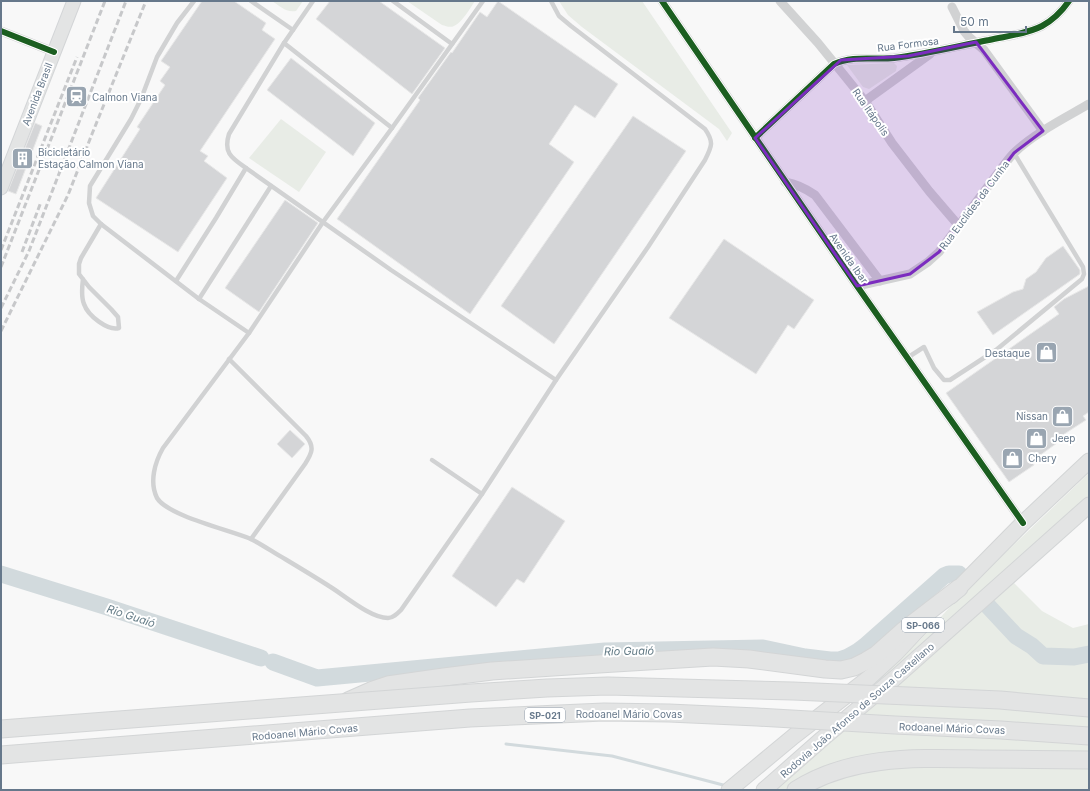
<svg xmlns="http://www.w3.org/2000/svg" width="1090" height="791" font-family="Inter,sans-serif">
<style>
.green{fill:#e8ece6}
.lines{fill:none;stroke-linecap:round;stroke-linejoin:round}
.stream{stroke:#d2dadd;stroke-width:3}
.river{stroke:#d2dadd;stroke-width:17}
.building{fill:#d4d5d7;stroke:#e8e8e8}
.secondary-casing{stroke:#d3d5d7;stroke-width:15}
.trunk-casing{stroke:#d3d5d6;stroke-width:17}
.motorway-casing{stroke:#d3d5d6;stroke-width:19}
.service{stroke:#d1d2d3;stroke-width:4.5}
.minor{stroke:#d1d2d3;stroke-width:9}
.secondary{stroke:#e3e4e4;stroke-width:13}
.trunk{stroke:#e3e4e4;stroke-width:15}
.motorway{stroke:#e3e4e4;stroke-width:17}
.rail{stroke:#c7c8ca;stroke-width:3;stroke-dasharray:6 3;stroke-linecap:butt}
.motorway-bridge-casing{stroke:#d3d5d6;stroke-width:19;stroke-linecap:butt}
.motorway-bridge{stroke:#e3e4e4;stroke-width:17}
.cycleway-casing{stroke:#fff;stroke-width:8}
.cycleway{stroke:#1b5e20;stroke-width:6}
.marked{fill:#7b2cbf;fill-opacity:0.2;stroke:#7b2cbf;stroke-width:3;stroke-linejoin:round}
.labels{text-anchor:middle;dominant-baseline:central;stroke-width:4;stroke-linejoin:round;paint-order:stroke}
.shield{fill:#fff;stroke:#94a0ae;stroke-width:1}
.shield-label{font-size:9px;font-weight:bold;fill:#66788b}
.street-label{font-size:10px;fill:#66788b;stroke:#fff}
.poi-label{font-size:10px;fill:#66788b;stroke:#fff;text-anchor:start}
.water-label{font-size:11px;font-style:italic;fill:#627a85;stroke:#fff}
</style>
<rect width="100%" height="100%" fill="#f8f8f8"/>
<g class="green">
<path d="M 272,1 L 303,1 L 296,11 C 286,13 280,6 272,1 Z"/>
<path d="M 407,1 L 475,1 C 470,8 462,23 454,26 C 450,28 446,26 442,25 Z"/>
<path d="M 559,1 L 642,1 L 732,133 L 727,141 L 719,129 L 582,27 L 568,15 Z"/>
<path d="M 894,63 L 897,66 L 896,71 L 869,89 L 863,87 L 847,65 Z"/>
<path d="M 281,119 L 326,152 L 299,192 L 249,158 Z"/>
<path d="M 1089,473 L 1089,499 L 881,682 L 870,683 L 921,639 L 958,598 Z"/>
<path d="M 1014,583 L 1042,611 L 1073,628 L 1089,624 L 1089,790 L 775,790 Z"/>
</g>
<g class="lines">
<path class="stream" d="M 506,744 L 612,756 L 727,786"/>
<g class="river">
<path d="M 1,574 L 107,607 L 261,658"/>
<path d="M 988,606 L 1016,636 L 1032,646 L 1043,656 L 1074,657 L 1089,654"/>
<path d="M 273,662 L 317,678 L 605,651 L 763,648 L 805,657 L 830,660 L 839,660 L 848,657 L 857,652 L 865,646 L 944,576 L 949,574 L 959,574"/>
</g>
</g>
<g class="building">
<path d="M 202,1 L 234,1 L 266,23 L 262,30 L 275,39 L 200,151 L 208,156 L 204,161 L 227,178 L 178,252 L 96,198 L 140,129 L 137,127 L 165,85 L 160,81 L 170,67 L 161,61 Z"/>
<path d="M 330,1 L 379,1 L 445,48 L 412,94 L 316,19 Z"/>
<path d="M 498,1 L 618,84 L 595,118 L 575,105 L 549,144 L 574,162 L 470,314 L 337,219 L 420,100 L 418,98 L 451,52 L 452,53 L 480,12 L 487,17 Z"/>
<path d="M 291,58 L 375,123 L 353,156 L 267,90 Z"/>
<path d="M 633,116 L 686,151 L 554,344 L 501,306 Z"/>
<path d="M 35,123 L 42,126 L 16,194 L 8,191 Z"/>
<path d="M 285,200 L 318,223 L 259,312 L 225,288 Z"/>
<path d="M 724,239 L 814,300 L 794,329 L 788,325 L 756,374 L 669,318 Z"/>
<path d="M 1063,246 L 1080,270 L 1080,274 L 993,335 L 977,312 L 1013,292 L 1023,289 L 1026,279 L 1036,272 L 1046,258 Z"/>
<path d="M 1089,286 L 1089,412 L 1083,416 L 1086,420 L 1055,440 L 1057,443 L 1032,461 L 1034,465 L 1009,482 L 946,393 L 1059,314 L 1054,307 L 1064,299 Z"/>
<path d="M 290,430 L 305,444 L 292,458 L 277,444 Z"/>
<path d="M 512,487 L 565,521 L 524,583 L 517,579 L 496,607 L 452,576 Z"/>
</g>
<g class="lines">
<defs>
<path id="secondary" d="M 1,188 L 74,1"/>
<g id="trunk">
<path d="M 951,596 L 1023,523 L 1089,461"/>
<path d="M 729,790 L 794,736 L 870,677 L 895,654 L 928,619"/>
<path d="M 764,790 L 822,739 L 896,677 L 1089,505"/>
</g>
<g id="motorway">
<path d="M 348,701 L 373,690 L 388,685 L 444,677 L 492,671 L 599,664 L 713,657 L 749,659 L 825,669 L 841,670 L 854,667 L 866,661 L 876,655 L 903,631 L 959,588"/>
<path d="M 796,790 C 851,755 916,758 979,759 C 1016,759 1052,760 1089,760"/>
</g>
</defs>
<use href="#secondary" class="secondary-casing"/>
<use href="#trunk" class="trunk-casing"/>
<use href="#motorway" class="motorway-casing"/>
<g class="service">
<path d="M 194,1 L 177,23 L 157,57 L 141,99 L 131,119 L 90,186 L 89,203 L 93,216 L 101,224 L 199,299 L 249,333"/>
<path d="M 251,1 L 293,30"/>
<path d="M 313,1 L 284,43 L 229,134 C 223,153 232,158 246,168 L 391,270 L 556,380"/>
<path d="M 393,1 L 452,44"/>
<path d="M 483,1 L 392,128 L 323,222 L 249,333 L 163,448 C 155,462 149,482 157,498 C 168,516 230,530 251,539 C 263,545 274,553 285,559 C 300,568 315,577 329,586 C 344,595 370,618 388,618 C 393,618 397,614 401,610 L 482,494 L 556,380 L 648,247 L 705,160 C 712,146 714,142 705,129 L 571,26 L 559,16 L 551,1"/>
<path d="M 284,43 L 392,128"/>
<path d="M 83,279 C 82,287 81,297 84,304 C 88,316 108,331 119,328 L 118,317 L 111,309 L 89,287 L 79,274 L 79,264 L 81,258 L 101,224"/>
<path d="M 176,281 L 216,218 L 246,168"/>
<path d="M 199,299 L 271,186"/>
<path d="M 907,358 L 924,347 L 934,368 L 944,380 L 950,380 L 996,350 L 1082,279 L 1084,274 L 1083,267 L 1014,153"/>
<path d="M 229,359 L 306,436 C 315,447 312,453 305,464 L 251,539"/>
<path d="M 432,460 L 482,494"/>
</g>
<g class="minor">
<path d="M 662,1 L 857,286 L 1023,523"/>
<path d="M 780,1 L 818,43 L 865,101 L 892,143 L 929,191 L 959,226"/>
<path d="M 952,7 L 964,31 L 969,37 L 984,50 L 1043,131"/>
<path d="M 1,31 L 54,52"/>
<path d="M 865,101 L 930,54"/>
<path d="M 755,138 L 834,64 C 853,55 873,60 894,58 C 926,54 958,46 989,40 C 1007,36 1027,34 1042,26 C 1053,20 1062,11 1069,1"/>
<path d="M 785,182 C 796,184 805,188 815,195 L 880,281"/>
<path d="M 857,286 L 910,274 L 928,262 L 939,252 L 1004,165 C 1007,161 1010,157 1014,153 C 1033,134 1065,118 1089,104"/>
</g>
<use href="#secondary" class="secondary"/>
<use href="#trunk" class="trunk"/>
<use href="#motorway" class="motorway"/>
<g class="rail">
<path d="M 1,250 L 77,57"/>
<path d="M 22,252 L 41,202"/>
<path d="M 1,267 L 105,1"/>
<path d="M 1,308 L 29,251 L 126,1"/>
<path d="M 1,331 L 68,195 L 92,134 L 146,1"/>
</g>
<defs>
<g id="motorway-bridge">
<path d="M 1,729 L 471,693 L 547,688 L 608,686 L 680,688 L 793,691 L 1000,700 L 1089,708"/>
<path d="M 1,755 L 470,718 L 604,712 L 669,713 L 757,717 L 895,725 L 1001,730 L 1089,736"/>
</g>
</defs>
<use href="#motorway-bridge" class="motorway-bridge-casing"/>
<use href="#motorway-bridge" class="motorway-bridge"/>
<defs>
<g id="cycleway">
<path d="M 662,1 L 857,286 L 1023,523"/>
<path d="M 1,31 L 54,52"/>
<path d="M 755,138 L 834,64 C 853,55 873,60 894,58 C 926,54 958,46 989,40 C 1007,36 1027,34 1042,26 C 1053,20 1062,11 1069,1"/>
</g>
</defs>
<use href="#cycleway" class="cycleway-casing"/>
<use href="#cycleway" class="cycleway"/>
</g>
<path class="marked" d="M 976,42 L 1043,131 L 1014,153 L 939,252 L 910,274 L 857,286 L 755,138 L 841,60 L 908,56 Z"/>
<defs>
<symbol id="station-square" viewBox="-11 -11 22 22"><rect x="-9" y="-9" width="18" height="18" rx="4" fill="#99a5b1" stroke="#fff"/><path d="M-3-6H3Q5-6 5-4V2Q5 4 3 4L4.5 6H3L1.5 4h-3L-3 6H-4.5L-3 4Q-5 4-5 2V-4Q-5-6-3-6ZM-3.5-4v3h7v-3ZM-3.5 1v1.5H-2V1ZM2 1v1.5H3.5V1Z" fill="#fff"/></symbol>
<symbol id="building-square" viewBox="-11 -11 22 22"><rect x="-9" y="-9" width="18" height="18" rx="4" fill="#99a5b1" stroke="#fff"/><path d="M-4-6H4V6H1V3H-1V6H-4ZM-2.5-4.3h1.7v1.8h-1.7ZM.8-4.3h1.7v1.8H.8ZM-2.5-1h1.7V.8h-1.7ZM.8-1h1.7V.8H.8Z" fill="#fff"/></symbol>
<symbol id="shop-square" viewBox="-11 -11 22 22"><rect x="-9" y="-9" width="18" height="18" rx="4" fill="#99a5b1" stroke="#fff"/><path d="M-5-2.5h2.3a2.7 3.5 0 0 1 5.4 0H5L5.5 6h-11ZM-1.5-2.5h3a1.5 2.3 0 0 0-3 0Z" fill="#fff"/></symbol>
</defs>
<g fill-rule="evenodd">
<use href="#station-square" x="64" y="84" width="25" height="25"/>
<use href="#building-square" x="10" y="146" width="25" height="25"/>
<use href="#shop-square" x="1034" y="340" width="25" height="25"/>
<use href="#shop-square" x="1050" y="404" width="25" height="25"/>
<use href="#shop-square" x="1024" y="426" width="25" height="25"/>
<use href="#shop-square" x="1000" y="446" width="25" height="25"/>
</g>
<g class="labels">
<g class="shield">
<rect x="902" y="618" width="42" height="14" rx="3"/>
<rect x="525" y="708" width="40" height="14" rx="3"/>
</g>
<g class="shield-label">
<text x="923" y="625">SP-066</text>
<text x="545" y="715">SP-021</text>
</g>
<g class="street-label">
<text transform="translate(908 44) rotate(-7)">Rua Formosa</text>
<text transform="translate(37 94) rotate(-69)">Avenida Brasil</text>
<text transform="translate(871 112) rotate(55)">Rua Itápolis</text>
<text transform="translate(974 205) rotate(-53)">Rua Euclides da Cunha</text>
<text transform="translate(849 258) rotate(55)">Avenida Ibar</text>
<text transform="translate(857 710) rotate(-41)">Rodovia João Afonso de Souza Castellano</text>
<text x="629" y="714">Rodoanel Mário Covas</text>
<text transform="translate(952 728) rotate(2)">Rodoanel Mário Covas</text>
<text transform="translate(305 732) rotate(-5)">Rodoanel Mário Covas</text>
</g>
<g class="poi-label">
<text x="92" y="97">Calmon Viana</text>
<text x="38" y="152">Bicicletário<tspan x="38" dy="12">Estação Calmon Viana</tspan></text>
<text x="1030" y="353" text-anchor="end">Destaque</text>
<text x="1048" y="416" text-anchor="end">Nissan</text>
<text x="1052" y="438">Jeep</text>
<text x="1028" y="458">Chery</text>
</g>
<g class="water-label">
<text transform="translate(131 616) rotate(18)">Rio Guaió</text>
<text transform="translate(629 651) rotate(-1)">Rio Guaió</text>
</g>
</g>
<rect width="1090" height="791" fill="none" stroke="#66788b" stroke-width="4"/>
<path d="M954 26v6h72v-6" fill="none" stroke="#66788b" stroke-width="2"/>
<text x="960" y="26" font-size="12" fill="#66788b" stroke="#ffffff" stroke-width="3" paint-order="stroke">50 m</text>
</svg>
